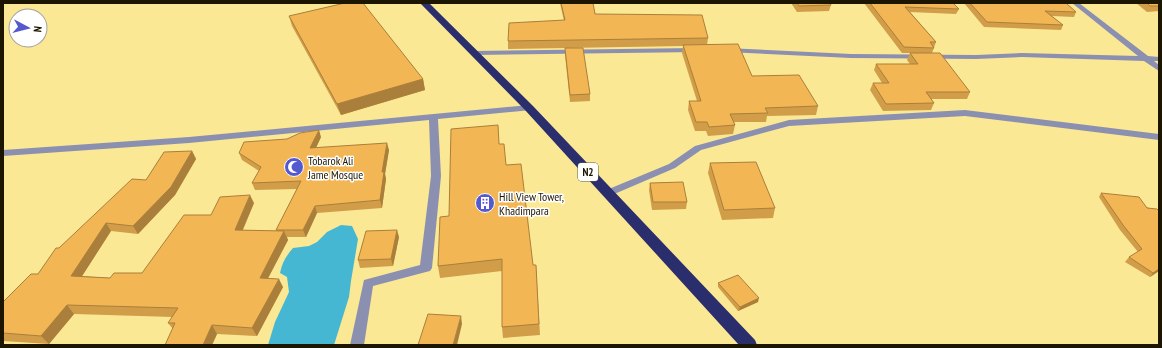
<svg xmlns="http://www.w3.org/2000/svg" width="1162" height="348" font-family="'PT Sans Narrow',sans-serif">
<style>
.water{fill:#46b7d2}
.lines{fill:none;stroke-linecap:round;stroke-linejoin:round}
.minor{fill:#8b90b0;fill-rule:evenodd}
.highway{fill:#2b2e6c;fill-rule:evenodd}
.wall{fill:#d19d48}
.shaded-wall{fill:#aa7f3b}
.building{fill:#f3b654;stroke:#aa7f3b}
.labels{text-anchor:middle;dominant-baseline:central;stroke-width:3;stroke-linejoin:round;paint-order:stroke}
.shield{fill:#fff;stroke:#605c4c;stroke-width:1}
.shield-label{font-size:11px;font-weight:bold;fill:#1c1600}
.poi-label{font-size:12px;fill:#1c1600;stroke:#fff;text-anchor:start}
</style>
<rect width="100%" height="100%" fill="#fbe894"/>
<path class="water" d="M 341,225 L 352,226 L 358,239 L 351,281 L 349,297 L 334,345 L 268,345 L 275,322 L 289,292 L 287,277 L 280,273 C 282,263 286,256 293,248 L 309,246 L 317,242 L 327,232 Z"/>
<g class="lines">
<g class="minor">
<path d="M 1072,3 L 1079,3 L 1148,56 L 1159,57 L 1159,61 L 1154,61 L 1159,65 L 1159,71 L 1144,61 L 1022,57 L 976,59 L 851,58 L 726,52 L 722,50 L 726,48 L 851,54 L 976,55 L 1022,53 L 1138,56 Z"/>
<path d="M 696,48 L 700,50 L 699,52 L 474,55 L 470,53 L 474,51 Z"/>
<path d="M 529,105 L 532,106 L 533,108 L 532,110 L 438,119 L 441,176 L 432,268 L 430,271 L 426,272 L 373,286 L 364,345 L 350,345 L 364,280 L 420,265 L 431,176 L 429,120 L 189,143 L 3,156 L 3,150 L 189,137 Z"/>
<path d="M 965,110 L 1159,134 L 1159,140 L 965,116 L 789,126 L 701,150 L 675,168 L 612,195 L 608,196 L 603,193 L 604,191 L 669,164 L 695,146 L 789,120 Z"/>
</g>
<path class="highway" d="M 420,3 L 429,3 L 533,106 L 755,340 L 757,345 L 739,345 L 525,110 Z"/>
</g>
<g class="wall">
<path d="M 560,3 L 593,3 L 595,14 L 708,38 L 707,45 L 752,76 L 818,106 L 816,115 L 767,116 L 766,122 L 734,122 L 735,125 L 733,134 L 708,136 L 706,131 L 695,131 L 688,110 L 689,101 L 697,101 L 682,53 L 683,46 L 508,49 L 508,41 L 564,21 Z"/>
<path d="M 791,3 L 830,3 L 831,5 L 829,11 L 797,12 Z"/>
<path d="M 864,3 L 953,3 L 959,9 L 956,14 L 910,12 L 936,42 L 932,53 L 902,53 Z"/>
<path d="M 964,3 L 1066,3 L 1076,12 L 1074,17 L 1052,16 L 1063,25 L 1061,30 L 984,27 Z"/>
<path d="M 1136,3 L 1159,3 L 1159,11 L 1147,12 Z"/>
<path d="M 289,16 L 423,79 L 425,90 L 341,115 L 292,26 Z"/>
<path d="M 565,48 L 590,94 L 590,101 L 570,102 L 565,55 Z"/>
<path d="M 910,53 L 970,92 L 967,99 L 931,99 L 934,103 L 931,110 L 883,111 L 870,90 L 873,83 L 882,83 L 874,70 L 876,64 L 910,64 L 907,60 Z"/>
<path d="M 321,137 L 316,148 L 389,150 L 385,174 L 386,179 L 382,208 L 317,213 L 306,237 L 287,237 L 288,240 L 268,278 L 283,287 L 257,336 L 217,334 L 212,345 L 165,345 L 173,329 L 168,323 L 173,317 L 74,314 L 49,344 L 3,341 L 3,302 L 38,274 L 59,248 L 146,180 L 192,151 L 196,159 L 175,195 L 138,234 L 111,231 L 82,276 L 110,278 L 142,273 L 211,215 L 254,203 L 243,230 L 277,231 L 276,230 L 297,189 L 255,190 L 252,183 L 259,171 L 242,160 L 239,153 Z"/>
<path d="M 499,144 L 533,265 L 536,265 L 540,335 L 503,338 L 502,327 L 502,271 L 440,278 L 438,266 Z"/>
<path d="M 710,163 L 775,208 L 773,218 L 722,220 L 708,173 Z"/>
<path d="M 650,183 L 687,202 L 686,209 L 652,210 L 649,190 Z"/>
<path d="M 1101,193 L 1159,211 L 1159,271 L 1150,277 L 1125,262 L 1129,257 L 1138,252 L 1120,230 L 1099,197 Z"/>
<path d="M 399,237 L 393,266 L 360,268 L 358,260 Z"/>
<path d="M 718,283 L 758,302 L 738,311 L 718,287 Z"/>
</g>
<g class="shaded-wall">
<path d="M 423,79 L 425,90 L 341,115 L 337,104 Z"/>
<path d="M 319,130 L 321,137 L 312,156 L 310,148 Z"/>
<path d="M 387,143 L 389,150 L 385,174 L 386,179 L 382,208 L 380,200 L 382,172 Z"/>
<path d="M 192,151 L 196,159 L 175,195 L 138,234 L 133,226 Z"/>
<path d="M 250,195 L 254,203 L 239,238 L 235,230 Z"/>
<path d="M 315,206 L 317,213 L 306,237 L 303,230 Z"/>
<path d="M 106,223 L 111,231 L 77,284 L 71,276 Z"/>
<path d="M 397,230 L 399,237 L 393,266 L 391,259 Z"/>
<path d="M 284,231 L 288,240 L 264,286 L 260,278 Z"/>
<path d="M 1159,269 L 1159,271 L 1150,277 L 1153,273 Z"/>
<path d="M 279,279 L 283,287 L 257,336 L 252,328 Z"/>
<path d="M 759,298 L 758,302 L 738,311 L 740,307 Z"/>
<path d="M 67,305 L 74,314 L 49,344 L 41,336 Z"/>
<path d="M 461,316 L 462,324 L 457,345 L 453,345 Z"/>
<path d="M 212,325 L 217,334 L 212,345 L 203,345 Z"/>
</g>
<g class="building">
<path d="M 345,3 L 363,3 L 423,79 L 337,104 L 289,16 Z"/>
<path d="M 561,3 L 593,3 L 595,14 L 702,15 L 708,38 L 508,41 L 509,23 L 565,20 Z"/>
<path d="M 797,3 L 830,3 L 831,5 L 799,6 Z"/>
<path d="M 870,3 L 953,3 L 959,9 L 905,7 L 936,42 L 930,42 L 934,48 L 904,47 Z"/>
<path d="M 970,3 L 1066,3 L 1076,12 L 1045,11 L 1063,25 L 987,22 Z"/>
<path d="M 1147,3 L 1159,3 L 1159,6 L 1150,6 Z"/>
<path d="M 738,44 L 752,76 L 799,75 L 818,106 L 765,108 L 768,113 L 730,114 L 735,125 L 709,127 L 707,122 L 696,122 L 689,101 L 701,101 L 683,45 Z"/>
<path d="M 565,48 L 583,48 L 590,94 L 570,95 Z"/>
<path d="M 910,53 L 940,53 L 970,92 L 926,92 L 934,103 L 886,104 L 873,83 L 889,83 L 876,64 L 918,64 Z"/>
<path d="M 498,125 L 499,144 L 504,144 L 506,165 L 521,164 L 533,265 L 536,265 L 539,324 L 502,327 L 502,259 L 438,266 L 440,217 L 449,216 L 451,129 Z"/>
<path d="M 319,130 L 310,148 L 387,143 L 382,172 L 384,172 L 380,200 L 315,206 L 303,230 L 276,230 L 301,181 L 252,183 L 261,167 L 239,153 L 244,142 L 287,139 L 300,133 Z"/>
<path d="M 192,151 L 171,187 L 133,226 L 106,223 L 71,276 L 110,278 L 114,273 L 142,273 L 184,215 L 211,215 L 220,197 L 250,195 L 235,230 L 284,231 L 260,278 L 279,279 L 252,328 L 212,325 L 203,345 L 165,345 L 175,323 L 168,323 L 178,308 L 67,305 L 41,336 L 3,333 L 3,302 L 31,274 L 38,274 L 56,248 L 59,248 L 132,179 L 146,180 L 164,152 Z"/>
<path d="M 756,162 L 775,208 L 724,210 L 710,163 Z"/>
<path d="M 683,182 L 687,202 L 653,202 L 650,183 Z"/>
<path d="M 1101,193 L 1139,197 L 1147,208 L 1157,209 L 1159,211 L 1159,269 L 1153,273 L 1129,257 L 1142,249 L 1123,225 Z"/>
<path d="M 397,230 L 391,259 L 358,260 L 366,231 Z"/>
<path d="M 738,275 L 759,298 L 740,307 L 718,283 Z"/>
<path d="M 428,314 L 461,316 L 453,345 L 418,345 Z"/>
</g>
<defs>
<symbol id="mosque-disc" viewBox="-11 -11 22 22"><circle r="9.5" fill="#5559d0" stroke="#fff"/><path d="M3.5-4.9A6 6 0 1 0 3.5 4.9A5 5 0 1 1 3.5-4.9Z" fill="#fff"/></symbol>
<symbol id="building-disc" viewBox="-11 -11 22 22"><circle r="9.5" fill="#5559d0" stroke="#fff"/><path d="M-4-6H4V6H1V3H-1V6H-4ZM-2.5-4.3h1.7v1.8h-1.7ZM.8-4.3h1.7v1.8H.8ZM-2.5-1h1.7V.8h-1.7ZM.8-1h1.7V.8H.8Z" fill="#fff"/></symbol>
</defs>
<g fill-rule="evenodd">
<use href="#mosque-disc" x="283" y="156" width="22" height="22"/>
<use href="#building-disc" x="474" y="192" width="22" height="22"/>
</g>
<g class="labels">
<rect class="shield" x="578" y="163" width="20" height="18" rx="3"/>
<g class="shield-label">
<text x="588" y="172">N2</text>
</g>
<g class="poi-label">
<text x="308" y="160">Tobarok Ali<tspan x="308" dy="14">Jame Mosque</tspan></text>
<text x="499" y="196">Hill View Tower,<tspan x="499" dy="14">Khadimpara</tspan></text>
</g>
</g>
<rect width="1162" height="348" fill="none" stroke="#1c1600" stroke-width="8"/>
<g transform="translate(28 28) rotate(97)"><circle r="19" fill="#ffffff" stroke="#a4a299"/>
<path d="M0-3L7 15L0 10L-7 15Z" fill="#5559d0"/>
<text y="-6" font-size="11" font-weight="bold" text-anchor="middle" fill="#1c1600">N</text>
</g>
</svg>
